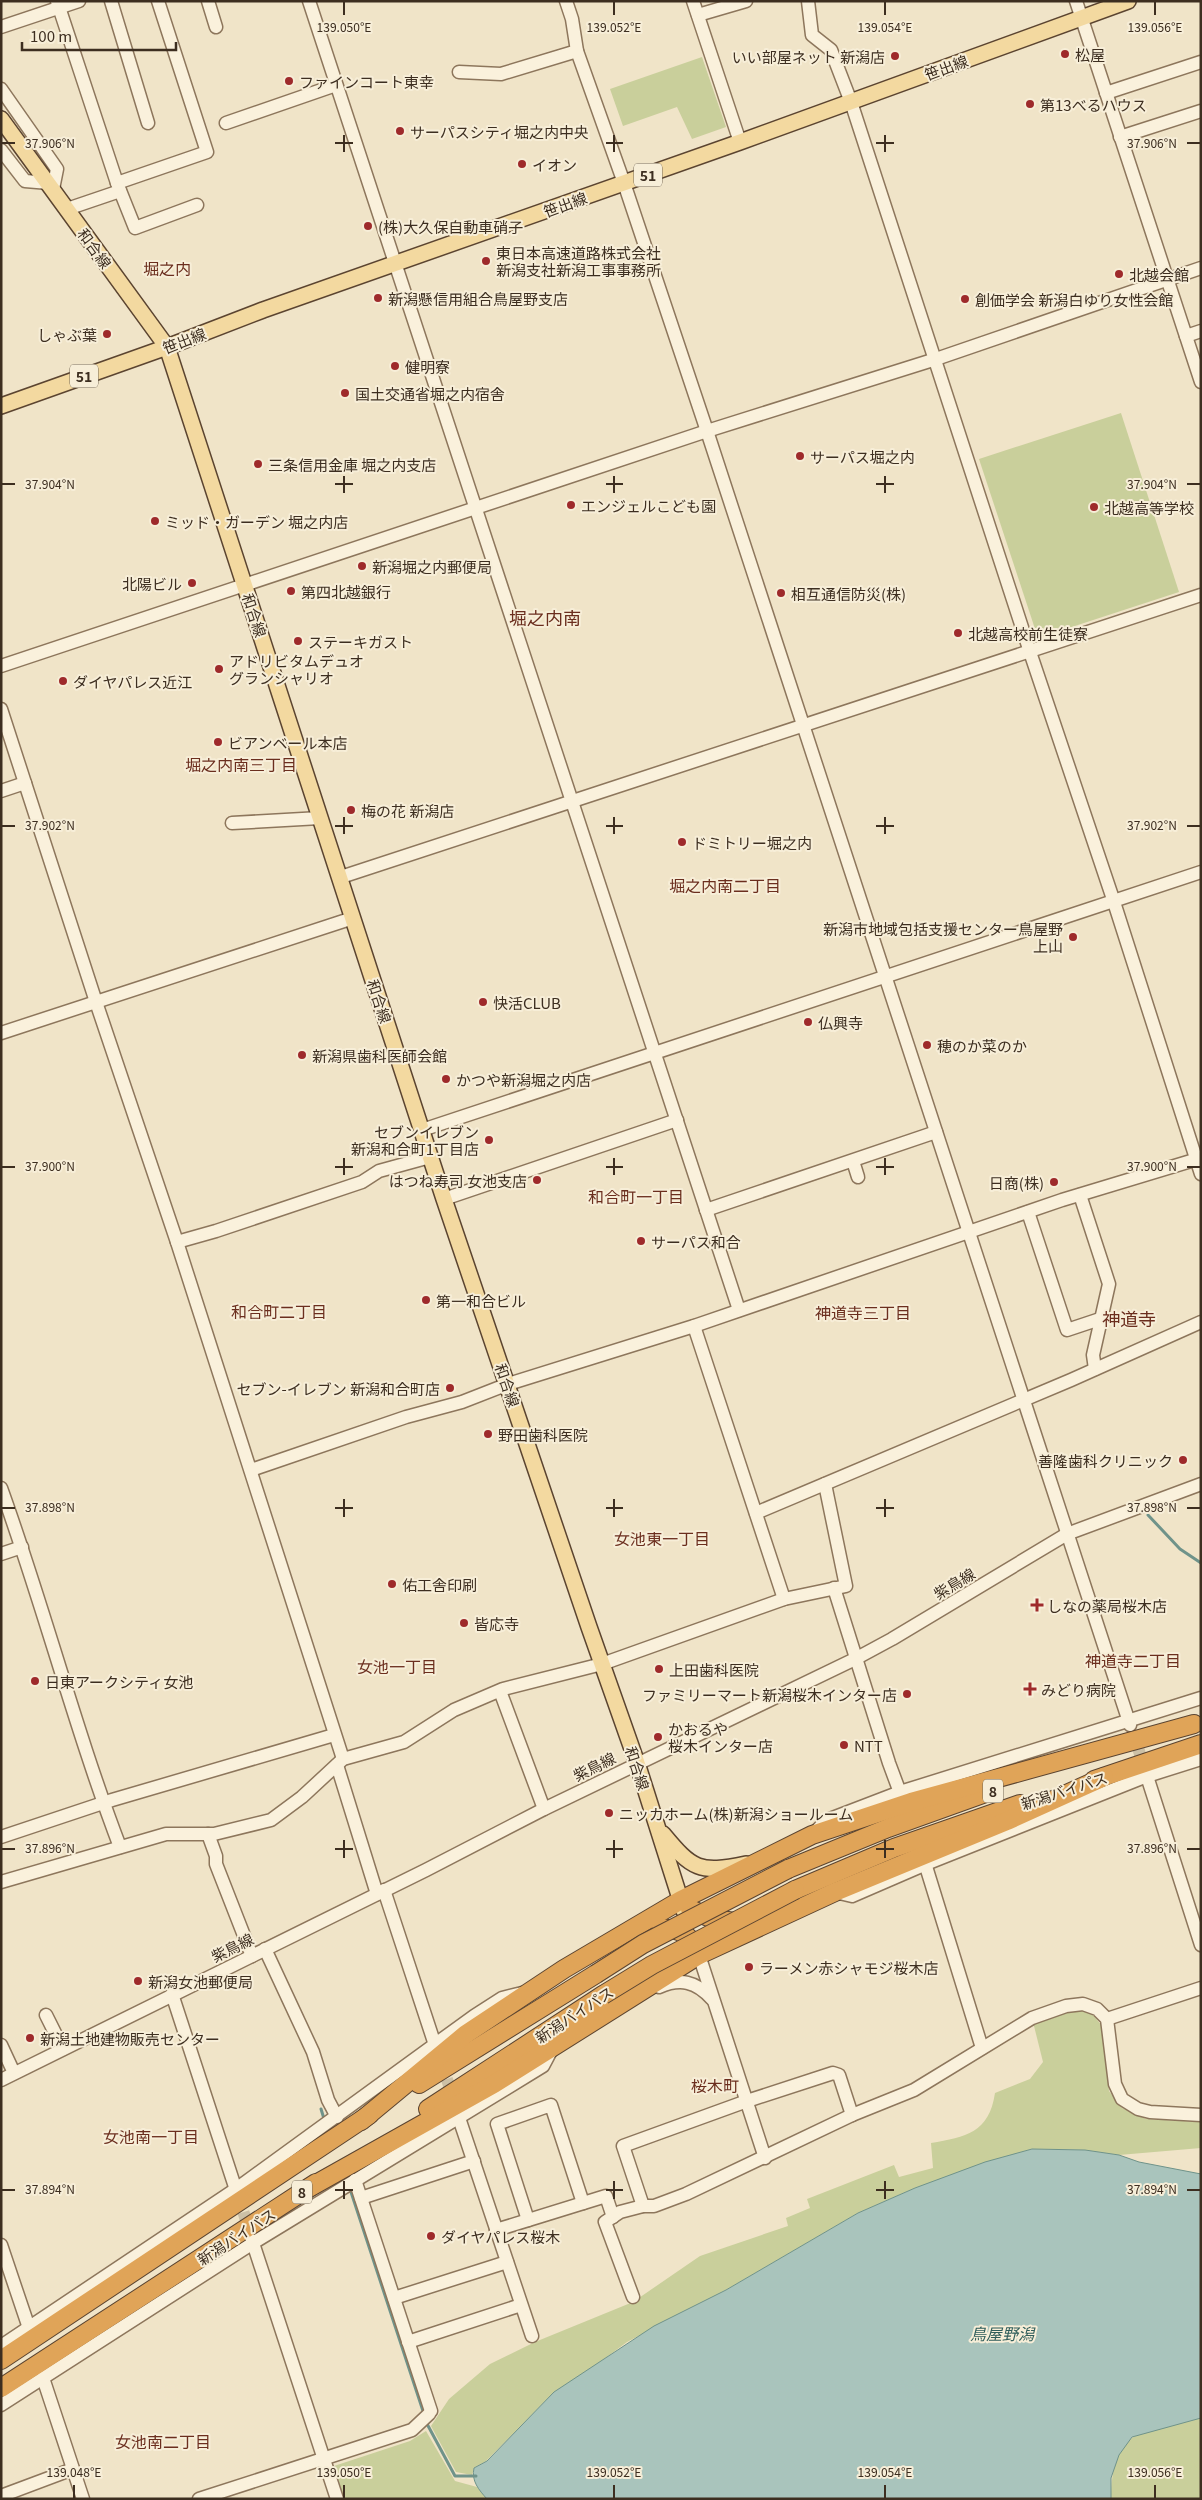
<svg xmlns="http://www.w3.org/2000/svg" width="1202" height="2500" font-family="Georgia,'Noto Sans JP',serif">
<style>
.green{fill:#c9cf9b}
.water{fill:#a9c4bc;stroke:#6f938a}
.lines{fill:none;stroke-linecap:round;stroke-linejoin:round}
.stream{stroke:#6f938a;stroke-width:3}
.minor-tunnel{stroke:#ccc0a6;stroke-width:12;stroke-dasharray:12 6;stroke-linecap:butt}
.minor-casing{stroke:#8d765c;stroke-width:15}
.major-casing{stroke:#5b4430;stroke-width:18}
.highway-casing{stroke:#5b4430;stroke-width:20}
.minor{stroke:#faf1dc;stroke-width:12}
.major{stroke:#f3d9a0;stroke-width:15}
.highway{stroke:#e0a458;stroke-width:18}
.highway-bridge-casing{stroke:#5b4430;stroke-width:20;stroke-linecap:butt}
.highway-bridge{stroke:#e0a458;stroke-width:18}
.ticks{fill:none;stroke:#3d2e20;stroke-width:2}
.poi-dot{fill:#9e2a2b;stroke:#f7eed8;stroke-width:2}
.labels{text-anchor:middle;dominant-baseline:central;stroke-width:4;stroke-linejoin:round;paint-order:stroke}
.shield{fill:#f7eed8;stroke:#756857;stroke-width:1}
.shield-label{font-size:14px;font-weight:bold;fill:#3d2e20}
.poi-label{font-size:15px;fill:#3d2e20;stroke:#f7eed8;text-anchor:start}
.street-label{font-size:15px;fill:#3d2e20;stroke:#f7eed8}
.neighbourhood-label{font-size:16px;fill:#6b2e1e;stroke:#f7eed8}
.water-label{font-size:16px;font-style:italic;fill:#2f5d5a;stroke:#f7eed8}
.quarter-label{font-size:18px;fill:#6b2e1e;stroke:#f7eed8}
.ticks-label{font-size:12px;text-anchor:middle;fill:#3d2e20;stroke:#f7eed8;stroke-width:4;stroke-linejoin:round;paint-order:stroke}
</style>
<rect width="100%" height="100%" fill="#f0e4c8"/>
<g class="green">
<path d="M 702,57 L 726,127 L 692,139 L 677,107 L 623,126 L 610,89 Z"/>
<path d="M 1121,413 L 1179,592 L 1038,638 L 979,459 Z"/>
<path d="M 1083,2009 L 1093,2015 L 1103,2027 L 1109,2091 L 1122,2108 L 1146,2119 L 1201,2122 L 1201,2148 L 1119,2155 L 1082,2150 L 1032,2149 L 915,2188 L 858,2213 L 726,2290 L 627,2342 L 588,2371 L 554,2392 L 486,2461 L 474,2468 L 472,2475 L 456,2472 L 431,2426 L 449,2399 L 490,2364 L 535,2342 L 633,2302 L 700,2256 L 788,2226 L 786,2218 L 810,2208 L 807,2199 L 894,2165 L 899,2177 L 933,2168 L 931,2143 C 966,2137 989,2133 995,2093 L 1030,2079 L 1043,2062 L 1033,2022 L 1065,2011 Z"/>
<path d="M 1196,2418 L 1201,2418 L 1201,2499 L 1111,2499 C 1111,2480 1114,2449 1132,2438 C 1144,2430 1180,2423 1196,2418 Z"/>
<path d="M 426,2431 L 455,2481 L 477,2487 L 487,2499 L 344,2499 L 334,2466 L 410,2441 Z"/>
</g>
<path class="water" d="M 1032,2149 L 1085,2150 L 1119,2155 L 1139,2162 L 1201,2174 L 1201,2418 L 1132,2437 L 1119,2455 L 1111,2478 L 1111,2499 L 487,2499 C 479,2490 471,2481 474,2468 L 487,2461 L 554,2392 L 654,2326 L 726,2290 L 858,2213 L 915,2188 L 985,2162 Z"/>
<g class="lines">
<g class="stream">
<path d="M 1148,1515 L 1180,1549 L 1201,1563"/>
<path d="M 321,2109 L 325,2122"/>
<path d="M 350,2189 L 424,2414"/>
<path d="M 426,2422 L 455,2476 L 476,2476"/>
</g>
<g class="minor-tunnel">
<path d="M 1133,1732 L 1145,1770"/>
<path d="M 441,2062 L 454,2100"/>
<path d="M 238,2195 L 250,2233"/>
</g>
<defs>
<g id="minor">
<path d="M 57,1 L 117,183 L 135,228 L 197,205"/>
<path d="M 111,1 L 148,123"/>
<path d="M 208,1 L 216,27"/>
<path d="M 309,1 L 739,1310"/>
<path d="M 566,1 L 572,19 L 577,51 L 624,183 L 707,431 L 1130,1725"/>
<path d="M 693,1 L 740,142"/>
<path d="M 808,1 L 812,35 L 831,50 L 851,102 L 1030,652 L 1113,899 L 1201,1174"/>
<path d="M 1076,1 L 1201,382"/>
<path d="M 698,15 L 746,1"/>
<path d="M 1,27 L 79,1"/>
<path d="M 459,72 L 501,74 L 577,51"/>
<path d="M 1,89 L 57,169 L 53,189"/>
<path d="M 1106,93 L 1201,62"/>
<path d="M 226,123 L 336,85"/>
<path d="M 1120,137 L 1201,111"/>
<path d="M 1,150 L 25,181 L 49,183"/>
<path d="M 117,183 L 207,152 L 158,1"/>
<path d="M 67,209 L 120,191"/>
<path d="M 1186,336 L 1201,331"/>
<path d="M 1,666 L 707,431 L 936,359 L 1201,268"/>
<path d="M 1,709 L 96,1002 L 177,1242 L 343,1759"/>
<path d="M 1,791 L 25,783"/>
<path d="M 232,823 L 320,818"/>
<path d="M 341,877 L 1201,595"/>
<path d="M 1,1033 L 353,918"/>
<path d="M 422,1130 L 1201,872"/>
<path d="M 853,1161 L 858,1177"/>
<path d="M 1080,1195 L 1109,1284 L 1093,1355 L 1095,1369"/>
<path d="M 444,1199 L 677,1120"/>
<path d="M 706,1210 L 936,1132"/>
<path d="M 1028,1212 L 1067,1330 L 1100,1319"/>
<path d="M 177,1242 L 216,1231 L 362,1182 L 379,1171 L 430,1157"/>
<path d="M 694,1326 L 784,1599"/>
<path d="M 251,1470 L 406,1417 L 462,1402 L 508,1384 L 694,1326 L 1062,1200 L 1201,1158"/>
<path d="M 1,1488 C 44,1607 75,1729 120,1847"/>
<path d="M 756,1513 L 1071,1380 L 1201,1322"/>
<path d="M 1,1554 L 22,1547"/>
<path d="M 834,1588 L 889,1763 L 902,1798"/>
<path d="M 500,1691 L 544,1809"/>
<path d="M 337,1765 L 377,1894"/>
<path d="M 1145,1770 L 1201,1945"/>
<path d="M 814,1833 L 827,1820 L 900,1792 L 1201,1698"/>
<path d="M 208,1834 L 216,1856 L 216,1864 L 252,1956"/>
<path d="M 1,1837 L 112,1800 L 334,1735"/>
<path d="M 924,1860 L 982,2048"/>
<path d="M 1,1882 L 166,1834 L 214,1834 L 271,1820 L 302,1797 L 343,1759 L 404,1742 L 454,1710 L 503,1689 L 602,1664 L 784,1599 L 846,1586 L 825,1484"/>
<path d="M 384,1890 L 437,2051"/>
<path d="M 835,1892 L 852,1896 L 926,1864 L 1147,1776 L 1201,1759"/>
<path d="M 265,1949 L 313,2052 L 328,2100 L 337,2117"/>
<path d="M 699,1955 L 765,2158"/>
<path d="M 659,1987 C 680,1978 696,1981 712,1999"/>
<path d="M 172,1994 L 236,2190"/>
<path d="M 46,2015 L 63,2049"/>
<path d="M 1107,2019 L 1201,1988"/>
<path d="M 1,2045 L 14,2073"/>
<path d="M 1,2080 L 426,1870 L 544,1809 L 855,1659 L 892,1639 L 1067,1534 L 1201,1484"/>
<path d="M 458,2115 L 532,2336"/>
<path d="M 355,2180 L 431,2411"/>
<path d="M 361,2198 L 474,2161"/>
<path d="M 643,2206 L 623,2146 L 747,2101 L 833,2073 L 839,2075 L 852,2115"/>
<path d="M 528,2220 L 497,2124 L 551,2105 L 583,2203"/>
<path d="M 496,2230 L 606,2196 L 613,2217"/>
<path d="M 252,2240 L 337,2499"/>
<path d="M 1,2245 L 29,2328"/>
<path d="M 633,2297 L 605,2222 L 620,2212 L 643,2206 L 654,2206 L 686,2194 L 852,2115 L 914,2090 L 1032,2018 L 1066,2006 L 1083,2004 L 1097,2009 L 1107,2019 L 1115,2084 L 1122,2099 L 1138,2109 L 1150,2112 L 1201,2115"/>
<path d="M 394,2298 L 507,2262"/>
<path d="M 408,2342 L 521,2305"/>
<path d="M 1,2346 L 236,2189 L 474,2016 L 502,1998 L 522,1993"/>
<path d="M 43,2378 L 83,2499"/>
<path d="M 1,2405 L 253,2243 L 543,2066 L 552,2049"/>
<path d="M 1,2496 L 73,2469"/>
<path d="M 199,2499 L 412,2430 L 429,2414"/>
</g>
<g id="major">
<path d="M 1,119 L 167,347 L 444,1199 L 589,1627 L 637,1763 L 684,1911"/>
<path d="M 1,406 L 167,347 L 263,310 L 740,142 L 1128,1"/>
<path d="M 663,1834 C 692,1869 699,1874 746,1864"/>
</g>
<g id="highway">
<path d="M 1094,1780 L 1201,1744"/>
<path d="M 788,1869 L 888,1828 L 991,1791"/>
<path d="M 795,1890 L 894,1848 L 1020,1804"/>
<path d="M 690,1909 L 713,1919 L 742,1923"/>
<path d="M 661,1929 C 682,1927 691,1937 699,1955"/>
<path d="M 419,2084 L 596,1974"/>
<path d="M 428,2109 L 603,1995"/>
<path d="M 361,2121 L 466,2034 L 564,1969 L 681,1900 L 812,1835 L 911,1802 L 1194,1724"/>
<path d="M 307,2189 L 494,2084 L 699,1955 L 835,1892 L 1007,1821 L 1104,1777"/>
<path d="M 1,2360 L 369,2115"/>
<path d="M 1,2388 L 316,2183"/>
</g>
</defs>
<use href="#minor" class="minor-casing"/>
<use href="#major" class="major-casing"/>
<use href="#highway" class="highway-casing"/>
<use href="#minor" class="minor"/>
<use href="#major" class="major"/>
<use href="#highway" class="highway"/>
<defs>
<g id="highway-bridge">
<path d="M 596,1974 L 643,1944 L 788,1869"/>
<path d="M 603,1995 L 652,1965 L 795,1890"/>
</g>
</defs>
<use href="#highway-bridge" class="highway-bridge-casing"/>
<use href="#highway-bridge" class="highway-bridge"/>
</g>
<path class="ticks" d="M 344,2 L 344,15M 614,2 L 614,15M 885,2 L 885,15M 1155,2 L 1155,15M 344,135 L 344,152M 614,135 L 614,152M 885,135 L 885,152M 2,143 L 15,143M 335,143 L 353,143M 606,143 L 623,143M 876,143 L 894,143M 1187,143 L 1200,143M 344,476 L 344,493M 614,476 L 614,493M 885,476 L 885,493M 2,484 L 15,484M 335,484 L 353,484M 606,484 L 623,484M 876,484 L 894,484M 1187,484 L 1200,484M 344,817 L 344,834M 614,817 L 614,834M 885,817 L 885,834M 2,826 L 15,826M 335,826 L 353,826M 606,826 L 623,826M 876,826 L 894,826M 1187,826 L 1200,826M 344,1158 L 344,1175M 614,1158 L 614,1175M 885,1158 L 885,1175M 2,1167 L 15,1167M 335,1167 L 353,1167M 606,1167 L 623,1167M 876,1167 L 894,1167M 1187,1167 L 1200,1167M 344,1499 L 344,1517M 614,1499 L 614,1517M 885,1499 L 885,1517M 2,1508 L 15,1508M 335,1508 L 353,1508M 606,1508 L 623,1508M 876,1508 L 894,1508M 1187,1508 L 1200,1508M 344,1840 L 344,1858M 614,1840 L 614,1858M 885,1840 L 885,1858M 2,1849 L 15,1849M 335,1849 L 353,1849M 606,1849 L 623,1849M 876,1849 L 894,1849M 1187,1849 L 1200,1849M 344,2181 L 344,2199M 614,2181 L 614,2199M 885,2181 L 885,2199M 2,2190 L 15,2190M 335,2190 L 353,2190M 606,2190 L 623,2190M 876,2190 L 894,2190M 1187,2190 L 1200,2190M 74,2485 L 74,2498M 344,2485 L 344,2498M 614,2485 L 614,2498M 885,2485 L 885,2498M 1155,2485 L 1155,2498"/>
<g class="poi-dot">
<circle cx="1065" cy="54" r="5"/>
<circle cx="895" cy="56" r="5"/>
<circle cx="289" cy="81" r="5"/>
<circle cx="1030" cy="104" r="5"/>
<circle cx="400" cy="131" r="5"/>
<circle cx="522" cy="164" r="5"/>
<circle cx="368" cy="226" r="5"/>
<circle cx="486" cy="261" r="5"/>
<circle cx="1119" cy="274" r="5"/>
<circle cx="378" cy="298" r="5"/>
<circle cx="965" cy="299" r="5"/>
<circle cx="107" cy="334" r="5"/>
<circle cx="395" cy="366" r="5"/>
<circle cx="345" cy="393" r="5"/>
<circle cx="800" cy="456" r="5"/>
<circle cx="258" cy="464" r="5"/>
<circle cx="571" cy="505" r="5"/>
<circle cx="1094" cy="507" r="5"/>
<circle cx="155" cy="521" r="5"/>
<circle cx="362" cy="566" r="5"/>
<circle cx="192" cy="583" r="5"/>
<circle cx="291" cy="591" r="5"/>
<circle cx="781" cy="593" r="5"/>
<circle cx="958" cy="633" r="5"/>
<circle cx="298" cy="641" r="5"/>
<circle cx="219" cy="669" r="5"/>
<circle cx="63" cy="681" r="5"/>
<circle cx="218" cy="742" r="5"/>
<circle cx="351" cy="810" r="5"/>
<circle cx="682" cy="842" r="5"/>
<circle cx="1073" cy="937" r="5"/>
<circle cx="483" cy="1002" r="5"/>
<circle cx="808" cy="1022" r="5"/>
<circle cx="927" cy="1045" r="5"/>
<circle cx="302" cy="1055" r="5"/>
<circle cx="446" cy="1079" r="5"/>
<circle cx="489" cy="1140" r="5"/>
<circle cx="537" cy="1180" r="5"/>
<circle cx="1054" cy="1182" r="5"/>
<circle cx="641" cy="1241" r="5"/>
<circle cx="426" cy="1300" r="5"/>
<circle cx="450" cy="1388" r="5"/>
<circle cx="488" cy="1434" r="5"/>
<circle cx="1183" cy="1460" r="5"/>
<circle cx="392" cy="1584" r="5"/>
<path d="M1034.5 1597.5h5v5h5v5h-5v5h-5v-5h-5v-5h5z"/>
<circle cx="464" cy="1623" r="5"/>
<circle cx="659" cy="1669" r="5"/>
<circle cx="35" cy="1681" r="5"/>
<path d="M1027.5 1681.5h5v5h5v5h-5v5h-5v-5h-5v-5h5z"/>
<circle cx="907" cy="1694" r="5"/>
<circle cx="658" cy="1737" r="5"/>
<circle cx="844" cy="1745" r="5"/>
<circle cx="609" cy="1813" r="5"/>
<circle cx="749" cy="1967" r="5"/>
<circle cx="138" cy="1981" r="5"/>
<circle cx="30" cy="2038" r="5"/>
<circle cx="431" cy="2236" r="5"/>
</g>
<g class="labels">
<g class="shield">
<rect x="634" y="163.5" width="28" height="23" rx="4"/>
<rect x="70" y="364.5" width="28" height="23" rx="4"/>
<rect x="983" y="1779.5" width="20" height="23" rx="4"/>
<rect x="292" y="2180.5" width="20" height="23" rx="4"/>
</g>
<g class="shield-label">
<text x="648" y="175">51</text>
<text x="84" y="376">51</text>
<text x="993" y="1791">8</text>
<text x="302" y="2192">8</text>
</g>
<g class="poi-label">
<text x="1075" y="54">松屋</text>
<text x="885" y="56" text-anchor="end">いい部屋ネット 新潟店</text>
<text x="299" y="81">ファインコート東幸</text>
<text x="1040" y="104">第13べるハウス</text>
<text x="410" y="131">サーパスシティ堀之内中央</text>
<text x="532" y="164">イオン</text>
<text x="378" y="226">(株)大久保自動車硝子</text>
<text x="496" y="252">東日本高速道路株式会社<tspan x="496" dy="17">新潟支社新潟工事事務所</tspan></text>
<text x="1129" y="274">北越会館</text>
<text x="388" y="298">新潟懸信用組合鳥屋野支店</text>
<text x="975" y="299">創価学会 新潟白ゆり女性会館</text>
<text x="97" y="334" text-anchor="end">しゃぶ葉</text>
<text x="405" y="366">健明寮</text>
<text x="355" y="393">国土交通省堀之内宿舎</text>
<text x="810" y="456">サーパス堀之内</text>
<text x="268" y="464">三条信用金庫 堀之内支店</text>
<text x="581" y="505">エンジェルこども園</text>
<text x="1104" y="507">北越高等学校</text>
<text x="165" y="521">ミッド・ガーデン 堀之内店</text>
<text x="372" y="566">新潟堀之内郵便局</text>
<text x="182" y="583" text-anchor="end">北陽ビル</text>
<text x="301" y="591">第四北越銀行</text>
<text x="791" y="593">相互通信防災(株)</text>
<text x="968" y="633">北越高校前生徒寮</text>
<text x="308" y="641">ステーキガスト</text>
<text x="229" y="660">アドリビタムデュオ<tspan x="229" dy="17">グランシャリオ</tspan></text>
<text x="73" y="681">ダイヤパレス近江</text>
<text x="228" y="742">ビアンベール本店</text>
<text x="361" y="810">梅の花 新潟店</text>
<text x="692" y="842">ドミトリー堀之内</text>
<text x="1063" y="928" text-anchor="end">新潟市地域包括支援センター鳥屋野<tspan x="1063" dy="17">上山</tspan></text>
<text x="493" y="1002">快活CLUB</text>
<text x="818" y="1022">仏興寺</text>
<text x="937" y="1045">穂のか菜のか</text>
<text x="312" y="1055">新潟県歯科医師会館</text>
<text x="456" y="1079">かつや新潟堀之内店</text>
<text x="479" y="1131" text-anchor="end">セブンイレブン<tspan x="479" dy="17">新潟和合町1丁目店</tspan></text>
<text x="527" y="1180" text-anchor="end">はつね寿司 女池支店</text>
<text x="1044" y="1182" text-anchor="end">日商(株)</text>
<text x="651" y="1241">サーパス和合</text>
<text x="436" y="1300">第一和合ビル</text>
<text x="440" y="1388" text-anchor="end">セブン-イレブン 新潟和合町店</text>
<text x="498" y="1434">野田歯科医院</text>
<text x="1173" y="1460" text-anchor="end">善隆歯科クリニック</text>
<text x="402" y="1584">佑工舎印刷</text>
<text x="1047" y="1605">しなの薬局桜木店</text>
<text x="474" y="1623">皆応寺</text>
<text x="669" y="1669">上田歯科医院</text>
<text x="45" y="1681">日東アークシティ女池</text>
<text x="1041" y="1689">みどり病院</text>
<text x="897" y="1694" text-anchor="end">ファミリーマート新潟桜木インター店</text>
<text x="668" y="1728">かおるや<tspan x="668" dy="17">桜木インター店</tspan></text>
<text x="854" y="1745">NTT</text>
<text x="619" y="1813">ニッカホーム(株)新潟ショールーム</text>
<text x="759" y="1967">ラーメン赤シャモジ桜木店</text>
<text x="148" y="1981">新潟女池郵便局</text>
<text x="40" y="2038">新潟土地建物販売センター</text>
<text x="441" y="2236">ダイヤパレス桜木</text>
</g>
<g class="street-label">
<text transform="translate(946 67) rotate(-20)">笹出線</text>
<text transform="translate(565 204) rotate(-20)">笹出線</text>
<text transform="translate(95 248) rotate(54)">和合線</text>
<text transform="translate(184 340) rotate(-21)">笹出線</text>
<text transform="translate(255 615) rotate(72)">和合線</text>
<text transform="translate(380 1001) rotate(72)">和合線</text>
<text transform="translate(508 1385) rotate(71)">和合線</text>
<text transform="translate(954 1583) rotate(-31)">紫鳥線</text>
<text transform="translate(594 1766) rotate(-26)">紫鳥線</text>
<text transform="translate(638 1768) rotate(72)">和合線</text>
<text transform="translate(1064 1790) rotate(-18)">新潟バイパス</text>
<text transform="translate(232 1947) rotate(-26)">紫鳥線</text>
<text transform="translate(574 2014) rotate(-33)">新潟バイパス</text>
<text transform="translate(236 2236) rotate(-33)">新潟バイパス</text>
</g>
<g class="neighbourhood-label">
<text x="167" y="268">堀之内</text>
<text x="241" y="764">堀之内南三丁目</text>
<text x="725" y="885">堀之内南二丁目</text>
<text x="636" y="1196">和合町一丁目</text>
<text x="279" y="1311">和合町二丁目</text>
<text x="863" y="1312">神道寺三丁目</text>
<text x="662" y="1538">女池東一丁目</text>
<text x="1133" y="1660">神道寺二丁目</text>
<text x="397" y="1666">女池一丁目</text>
<text x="715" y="2085">桜木町</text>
<text x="151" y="2136">女池南一丁目</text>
<text x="163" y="2441">女池南二丁目</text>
</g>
<g class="water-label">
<text x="1002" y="2333">鳥屋野潟</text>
</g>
<g class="quarter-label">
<text x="545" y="617">堀之内南</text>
<text x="1129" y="1318">神道寺</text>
</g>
</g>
<g class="ticks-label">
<text x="344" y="32">139.050°E</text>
<text x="614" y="32">139.052°E</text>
<text x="885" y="32">139.054°E</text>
<text x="1155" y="32">139.056°E</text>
<text x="50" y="148">37.906°N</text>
<text x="1152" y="148">37.906°N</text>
<text x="50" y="489">37.904°N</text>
<text x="1152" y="489">37.904°N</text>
<text x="50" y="830">37.902°N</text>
<text x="1152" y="830">37.902°N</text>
<text x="50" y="1171">37.900°N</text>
<text x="1152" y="1171">37.900°N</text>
<text x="50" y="1512">37.898°N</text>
<text x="1152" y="1512">37.898°N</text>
<text x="50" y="1853">37.896°N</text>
<text x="1152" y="1853">37.896°N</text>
<text x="50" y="2194">37.894°N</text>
<text x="1152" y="2194">37.894°N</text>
<text x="74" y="2477">139.048°E</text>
<text x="344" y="2477">139.050°E</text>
<text x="614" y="2477">139.052°E</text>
<text x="885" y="2477">139.054°E</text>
<text x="1155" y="2477">139.056°E</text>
</g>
<rect width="1202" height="2500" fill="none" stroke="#3d2e20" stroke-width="5"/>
<path d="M22 42v8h154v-8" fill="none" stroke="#3d2e20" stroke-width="2.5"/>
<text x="30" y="42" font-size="15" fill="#3d2e20" stroke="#f7eed8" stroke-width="4" paint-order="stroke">100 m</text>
</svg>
